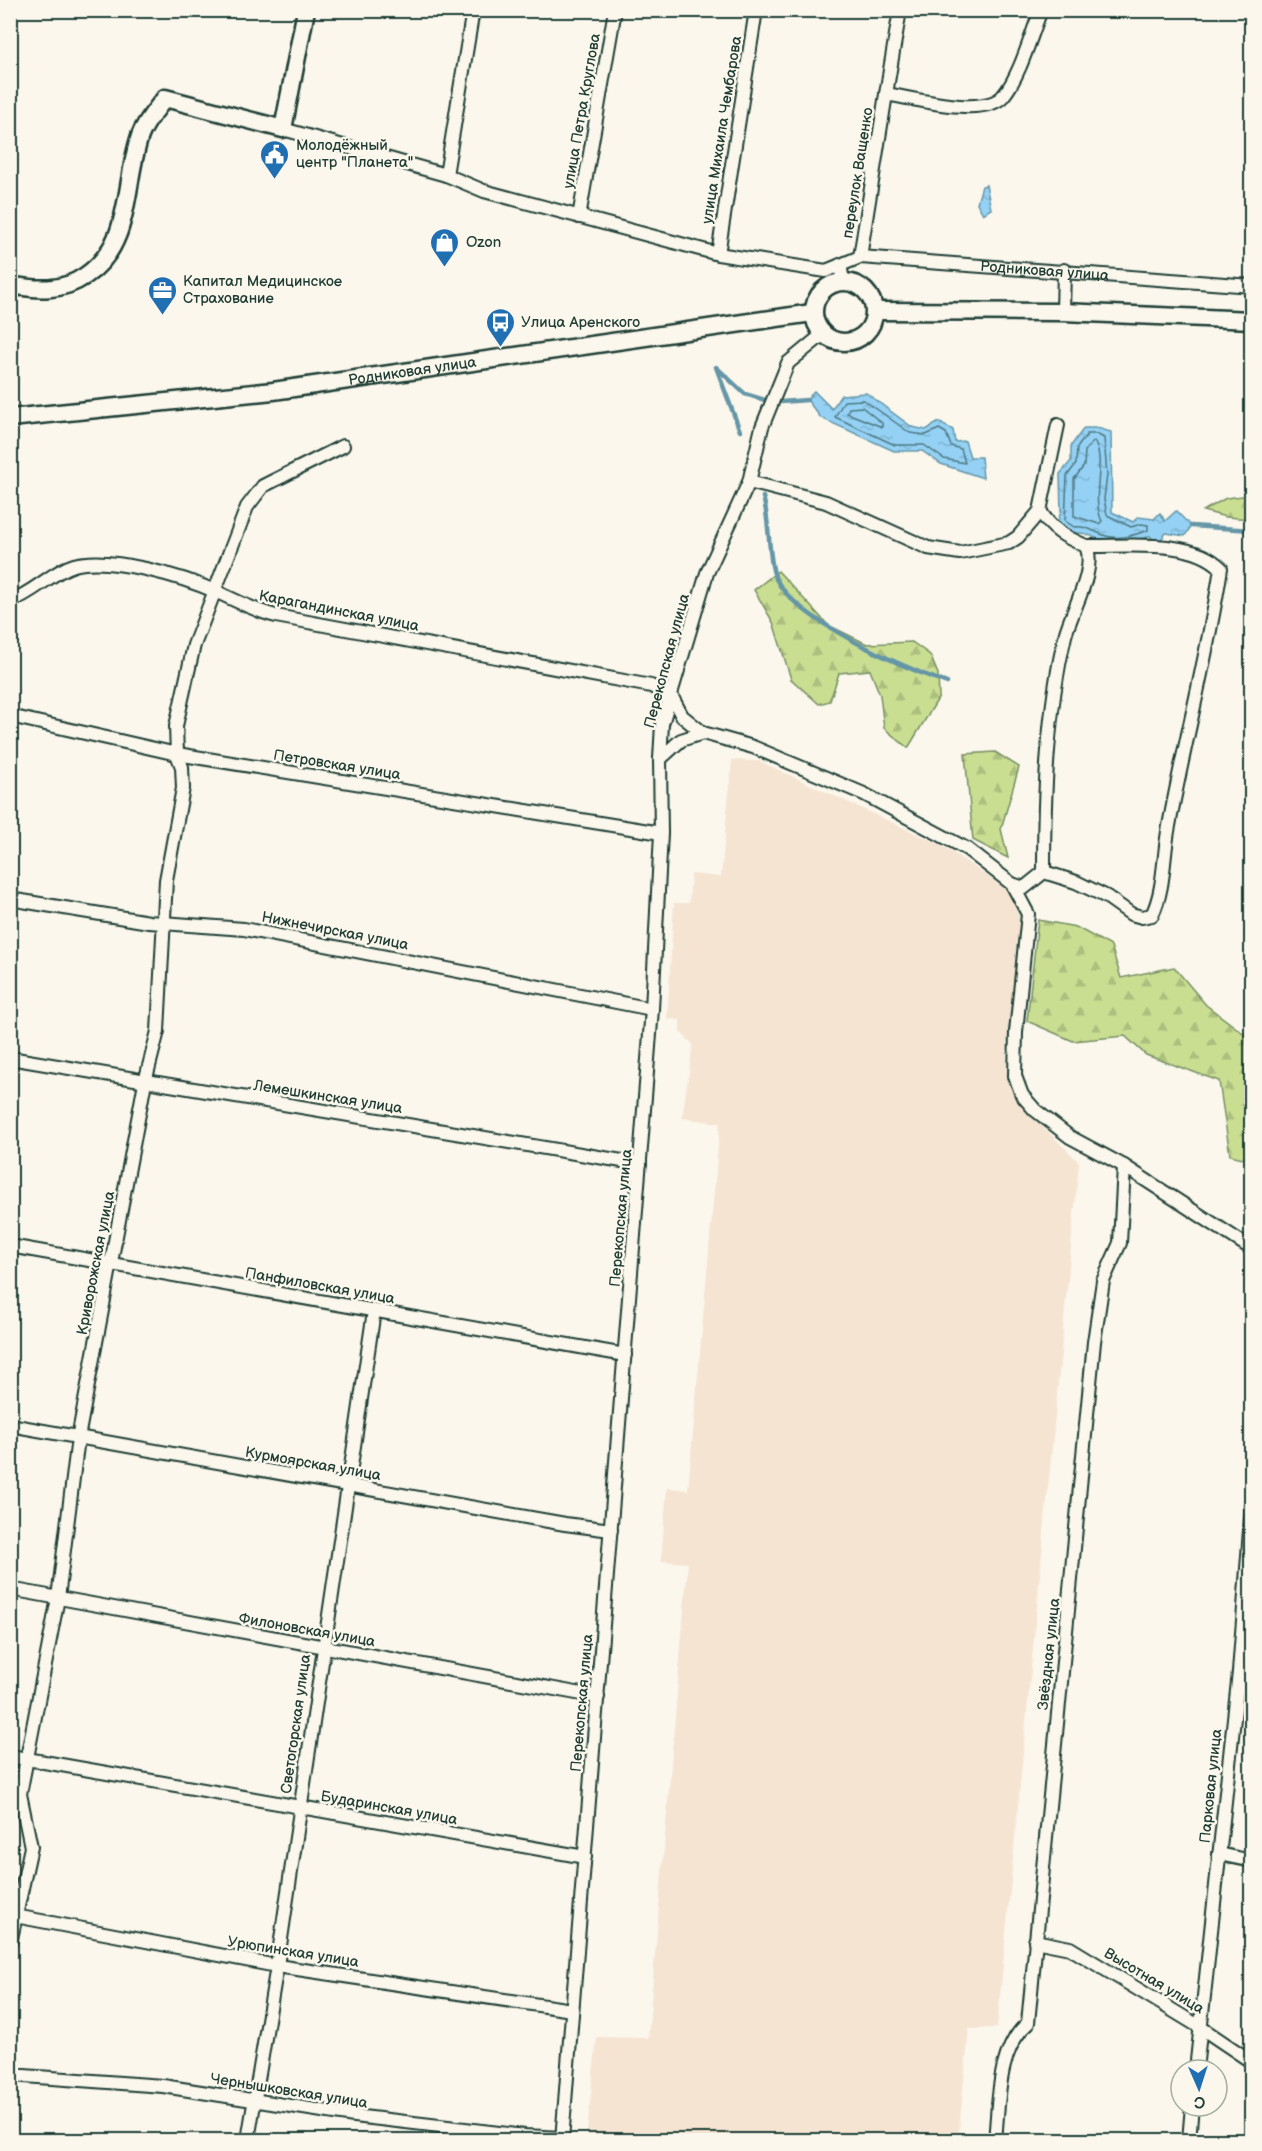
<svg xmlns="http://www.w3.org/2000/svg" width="1262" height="2151" font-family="'Balsamiq Sans',sans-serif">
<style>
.built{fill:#f5e4d2}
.forest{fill:url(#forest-firs);stroke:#748e63;stroke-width:1.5}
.water{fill:url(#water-ripples);stroke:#6596a7;stroke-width:1.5}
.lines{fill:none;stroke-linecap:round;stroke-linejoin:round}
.shore{stroke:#4e7881;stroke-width:1.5}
.stream{stroke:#6596a7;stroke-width:4.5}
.street-casing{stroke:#1f3d34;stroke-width:16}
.secondary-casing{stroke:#1f3d34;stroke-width:21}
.street{stroke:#fbf7ec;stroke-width:12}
.secondary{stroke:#fbf7ec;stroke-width:16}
.labels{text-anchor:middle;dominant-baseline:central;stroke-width:5;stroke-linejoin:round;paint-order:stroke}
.street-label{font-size:15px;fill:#1f3d34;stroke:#fbf7ec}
.poi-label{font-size:15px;fill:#1f3d34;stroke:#fbf7ec;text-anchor:start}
</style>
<defs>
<pattern id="forest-firs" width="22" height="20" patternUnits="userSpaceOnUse" patternTransform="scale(1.5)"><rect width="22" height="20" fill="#cade92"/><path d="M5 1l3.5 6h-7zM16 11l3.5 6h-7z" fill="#adbf7e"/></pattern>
<pattern id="water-ripples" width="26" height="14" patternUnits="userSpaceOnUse" patternTransform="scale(1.5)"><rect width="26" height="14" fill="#94d1f4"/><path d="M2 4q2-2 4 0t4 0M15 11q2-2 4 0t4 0" fill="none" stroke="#7fb4d2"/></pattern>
</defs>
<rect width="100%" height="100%" fill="#fbf7ec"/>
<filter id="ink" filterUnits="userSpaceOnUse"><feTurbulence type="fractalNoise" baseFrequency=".0167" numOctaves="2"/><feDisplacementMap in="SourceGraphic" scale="12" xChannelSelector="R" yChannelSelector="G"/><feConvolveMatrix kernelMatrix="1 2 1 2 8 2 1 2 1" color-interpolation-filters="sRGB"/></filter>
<g filter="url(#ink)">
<path class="built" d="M 732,760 L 759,761 L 943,846 L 1012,893 L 1021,906 L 1022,925 L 1006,1053 L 1009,1081 L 1020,1104 L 1079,1162 L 997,2028 L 969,2029 L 958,2140 L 586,2140 L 597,2037 L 648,2038 L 688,1563 L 661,1561 L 667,1488 L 688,1490 L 720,1123 L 682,1118 L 693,1044 L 680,1032 L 680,1020 L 667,1019 L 674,903 L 689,903 L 691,874 L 721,877 Z"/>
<g class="forest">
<path d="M 1251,495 L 1251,519 L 1226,517 L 1203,511 L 1226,498 Z"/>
<path d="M 778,571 L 828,625 L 867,644 L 912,642 L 930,655 L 938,674 L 939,697 L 908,748 L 884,728 L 880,695 L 870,670 L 839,673 L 830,701 L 819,704 L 791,679 L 773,622 L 754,590 Z"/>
<path d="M 995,752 L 1019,767 L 1001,829 L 1008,858 L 973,840 L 965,754 Z"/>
<path d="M 1038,920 L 1076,927 L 1111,946 L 1121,978 L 1174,967 L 1206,1005 L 1251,1039 L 1251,1160 L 1230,1155 L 1219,1081 L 1146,1055 L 1125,1036 L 1073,1041 L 1027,1021 Z"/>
</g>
<g class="water">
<path d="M 986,185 L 991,209 L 983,214 L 977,203 L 982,186 Z"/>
<path d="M 814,391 L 832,409 L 841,395 L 866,393 L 912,427 L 926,430 L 939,422 L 953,430 L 955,442 L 965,441 L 970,457 L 981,457 L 983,478 L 941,464 L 922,451 L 894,451 L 821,418 L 807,400 Z"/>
<path d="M 1084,428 L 1097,428 L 1111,432 L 1112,512 L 1133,522 L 1138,517 L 1154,519 L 1160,513 L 1165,521 L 1176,511 L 1191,526 L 1185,536 L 1166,533 L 1157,544 L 1150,536 C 1137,541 1121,546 1106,542 C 1094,539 1086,530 1073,534 L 1057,523 L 1061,512 L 1060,474 L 1071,461 L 1071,446 Z"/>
</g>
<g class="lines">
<g class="shore">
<path d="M 864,400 L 910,433 L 926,435 L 939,429 L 946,433 L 951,446 L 961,449 L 965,463 L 944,459 L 924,445 L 895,445 L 835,417 L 844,401 Z"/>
<path d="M 862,407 L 882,423 L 882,427 L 847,413 L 849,408 Z"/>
<path d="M 1087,434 L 1096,434 L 1104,438 L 1107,475 L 1104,499 L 1107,515 L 1131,527 L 1141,524 L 1148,525 L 1148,530 C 1135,535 1120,540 1106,536 C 1094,532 1086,525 1074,527 L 1065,521 L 1067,476 L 1076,464 L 1077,448 Z"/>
<path d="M 1094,441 C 1107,461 1090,497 1102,521 L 1099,524 L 1074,516 L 1074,479 L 1084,466 L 1085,450 Z"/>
</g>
<g class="stream">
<path d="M 716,367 L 740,431"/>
<path d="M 717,368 L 745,394 L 765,400"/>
<path d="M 781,402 L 807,400"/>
<path d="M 763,497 C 770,519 768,563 776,579 C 797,621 903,667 947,683"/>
<path d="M 1191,526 L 1252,530"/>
</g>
<defs>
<g id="street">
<path d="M 886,94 L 900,10"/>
<path id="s1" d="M 283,129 L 446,175 L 484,191 L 718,254 L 826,271 L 860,257 L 1252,286"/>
<path d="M 446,175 L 473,10"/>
<path d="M 579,217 L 615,10"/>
<path d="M 718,254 L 756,10"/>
<path d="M 860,257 L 886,94 C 912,98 984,118 1003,96 C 1020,76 1031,35 1041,10"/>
<path d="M 840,265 L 843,280"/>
<path d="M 1063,312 L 1064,270"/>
<path d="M 749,482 L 826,502 L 928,548 L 960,553 L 1009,543 L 1018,537 L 1040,511 L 1058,425"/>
<path d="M 1040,511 C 1052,530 1065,537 1086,546 C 1097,570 1071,611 1065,636 C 1047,713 1044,794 1044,872"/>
<path d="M 10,601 C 34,593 51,572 74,565 C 110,555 183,577 217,592 C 237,601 255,611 276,616 L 651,686 L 672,697 L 682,716 L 703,733 L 753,747 L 864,794 L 967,849 L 1012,884 L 1024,888 L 1044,872 L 1076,882 L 1107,897 L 1131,914 L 1142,917 L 1152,915 C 1165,889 1163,855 1169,826 C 1185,739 1208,655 1221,568 C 1192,538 1127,547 1086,546"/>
<path d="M 10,716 L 177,754 L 661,833"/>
<path d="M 660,759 L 681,740 L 703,733"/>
<path d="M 1012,884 L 1028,914 L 1016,1032 L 1015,1076 L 1022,1095 L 1035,1110 L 1070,1137 L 1124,1166 L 1252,1249"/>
<path d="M 10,899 L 149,922 L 244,929 L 652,1009"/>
<path d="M 10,1058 L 640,1164"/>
<path d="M 10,1246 L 625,1355"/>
<path d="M 10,1425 L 565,1524 L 611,1530"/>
<path d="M 10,1589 L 598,1697"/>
<path d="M 10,1756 L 585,1857"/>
<path d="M 1219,1854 L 1252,1861"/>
<path d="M 10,1915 L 277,1966 L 572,2010"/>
<path d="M 1035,1941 L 1070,1948 L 1200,2027 L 1252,2062"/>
<path d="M 10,1943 L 31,1847 L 20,1794 L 58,1598 L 78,1438 L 145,1082 L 158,1031 L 166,880 L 183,788 L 182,767 L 177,754 L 176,726 L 194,645 L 247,507 L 263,486 L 343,446"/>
<path d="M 1196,2070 L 1239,1672 L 1252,1504"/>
<path d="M 10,2075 L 163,2086 L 354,2116 L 525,2136 L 562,2138"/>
<path d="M 248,2140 L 277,1966 L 374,1311"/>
<path d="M 562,2140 L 652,1009 L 661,833 L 660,759 L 662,724 L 707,573 L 749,482 L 762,427 L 788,363 L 822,335"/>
<path d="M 995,2140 C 999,2103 997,2049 1028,2023 L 1094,1342 L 1103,1281 L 1120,1243 L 1124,1166"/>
<path d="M 1189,2140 L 1192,2106"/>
</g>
<g id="secondary">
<circle cx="844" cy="312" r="30"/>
<path d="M 10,285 C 37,290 62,292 85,276 C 133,244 123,186 140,136 C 145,122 156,110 165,98 L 283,129 L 306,10"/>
<path d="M 876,311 L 1063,312 L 1252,320"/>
<path id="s2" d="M 10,418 L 273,391 L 812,313"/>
</g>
</defs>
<use href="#street" class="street-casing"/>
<use href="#secondary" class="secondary-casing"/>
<use href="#street" class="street"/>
<use href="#secondary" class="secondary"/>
</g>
</g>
<defs>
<symbol id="civic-pin" viewBox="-11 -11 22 30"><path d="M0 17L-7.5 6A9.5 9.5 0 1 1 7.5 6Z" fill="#1f6fb2" stroke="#fbf7ec"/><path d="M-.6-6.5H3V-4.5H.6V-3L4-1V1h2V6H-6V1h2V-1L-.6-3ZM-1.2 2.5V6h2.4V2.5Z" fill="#fff"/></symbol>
<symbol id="shop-pin" viewBox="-11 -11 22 30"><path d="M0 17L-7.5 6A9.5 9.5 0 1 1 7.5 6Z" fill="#1f6fb2" stroke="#fbf7ec"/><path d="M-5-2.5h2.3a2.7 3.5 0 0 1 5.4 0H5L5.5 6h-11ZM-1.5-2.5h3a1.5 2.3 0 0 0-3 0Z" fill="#fff"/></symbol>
<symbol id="office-pin" viewBox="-11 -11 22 30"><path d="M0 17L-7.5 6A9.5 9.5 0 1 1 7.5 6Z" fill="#1f6fb2" stroke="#fbf7ec"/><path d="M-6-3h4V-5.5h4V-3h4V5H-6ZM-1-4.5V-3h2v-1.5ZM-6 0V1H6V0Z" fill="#fff"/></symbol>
<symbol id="bus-pin" viewBox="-11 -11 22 30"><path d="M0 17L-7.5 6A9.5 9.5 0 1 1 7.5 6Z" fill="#1f6fb2" stroke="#fbf7ec"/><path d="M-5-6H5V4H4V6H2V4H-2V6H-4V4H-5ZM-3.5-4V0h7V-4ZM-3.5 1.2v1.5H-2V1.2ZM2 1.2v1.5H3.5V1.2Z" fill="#fff"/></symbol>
</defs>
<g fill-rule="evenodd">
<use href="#civic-pin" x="258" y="138" width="33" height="45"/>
<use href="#shop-pin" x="428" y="226" width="33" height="45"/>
<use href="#office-pin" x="146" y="274" width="33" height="45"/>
<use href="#bus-pin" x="484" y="306" width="33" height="45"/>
</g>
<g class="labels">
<g class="street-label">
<text transform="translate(582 111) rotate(-80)">улица Петра Круглова</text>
<text transform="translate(722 130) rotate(-81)">улица Михаила Чембарова</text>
<text transform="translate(858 173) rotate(-81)">переулок Ващенко</text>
<text stroke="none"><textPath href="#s1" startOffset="784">Родниковая улица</textPath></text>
<text stroke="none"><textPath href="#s2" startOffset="405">Родниковая улица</textPath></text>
<text transform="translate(339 611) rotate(11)">Карагандинская улица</text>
<text transform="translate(667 661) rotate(-75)">Перекопская улица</text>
<text transform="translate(337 765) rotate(9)">Петровская улица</text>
<text transform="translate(335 931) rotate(11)">Нижнечирская улица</text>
<text transform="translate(328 1097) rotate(9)">Лемешкинская улица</text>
<text transform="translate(621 1218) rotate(-85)">Перекопская улица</text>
<text transform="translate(96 1263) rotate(-79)">Криворожская улица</text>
<text transform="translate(320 1286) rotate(10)">Панфиловская улица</text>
<text transform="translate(313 1464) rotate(10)">Курмоярская улица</text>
<text transform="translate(307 1630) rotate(10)">Филоновская улица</text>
<text transform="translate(1049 1654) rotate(-84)">Звёздная улица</text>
<text transform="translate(582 1703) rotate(-85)">Перекопская улица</text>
<text transform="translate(296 1724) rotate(-82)">Светогорская улица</text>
<text transform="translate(1211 1786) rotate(-84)">Парковая улица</text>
<text transform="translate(389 1808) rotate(10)">Бударинская улица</text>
<text transform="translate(293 1952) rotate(9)">Урюпинская улица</text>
<text transform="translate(1154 1981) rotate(31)">Высотная улица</text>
<text transform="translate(289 2091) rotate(9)">Чернышковская улица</text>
</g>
<g class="poi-label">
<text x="296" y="145">Молодёжный<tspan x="296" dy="17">центр "Планета"</tspan></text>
<text x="466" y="242">Ozon</text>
<text x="183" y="281">Капитал Медицинское<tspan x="183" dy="17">Страхование</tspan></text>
<text x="521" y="322">Улица Аренского</text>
</g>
</g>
<rect width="1262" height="2151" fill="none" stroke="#fbf7ec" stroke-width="36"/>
<rect x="18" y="18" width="1226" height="2115" fill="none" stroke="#1f3d34" stroke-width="2" filter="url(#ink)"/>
<g transform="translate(1199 2088) rotate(177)"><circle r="28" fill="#fbf7ec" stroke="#a3ada2" stroke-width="1.5"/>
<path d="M0-4.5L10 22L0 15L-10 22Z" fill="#1f6fb2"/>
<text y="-9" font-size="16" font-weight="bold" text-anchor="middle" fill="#1f3d34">С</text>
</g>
</svg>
